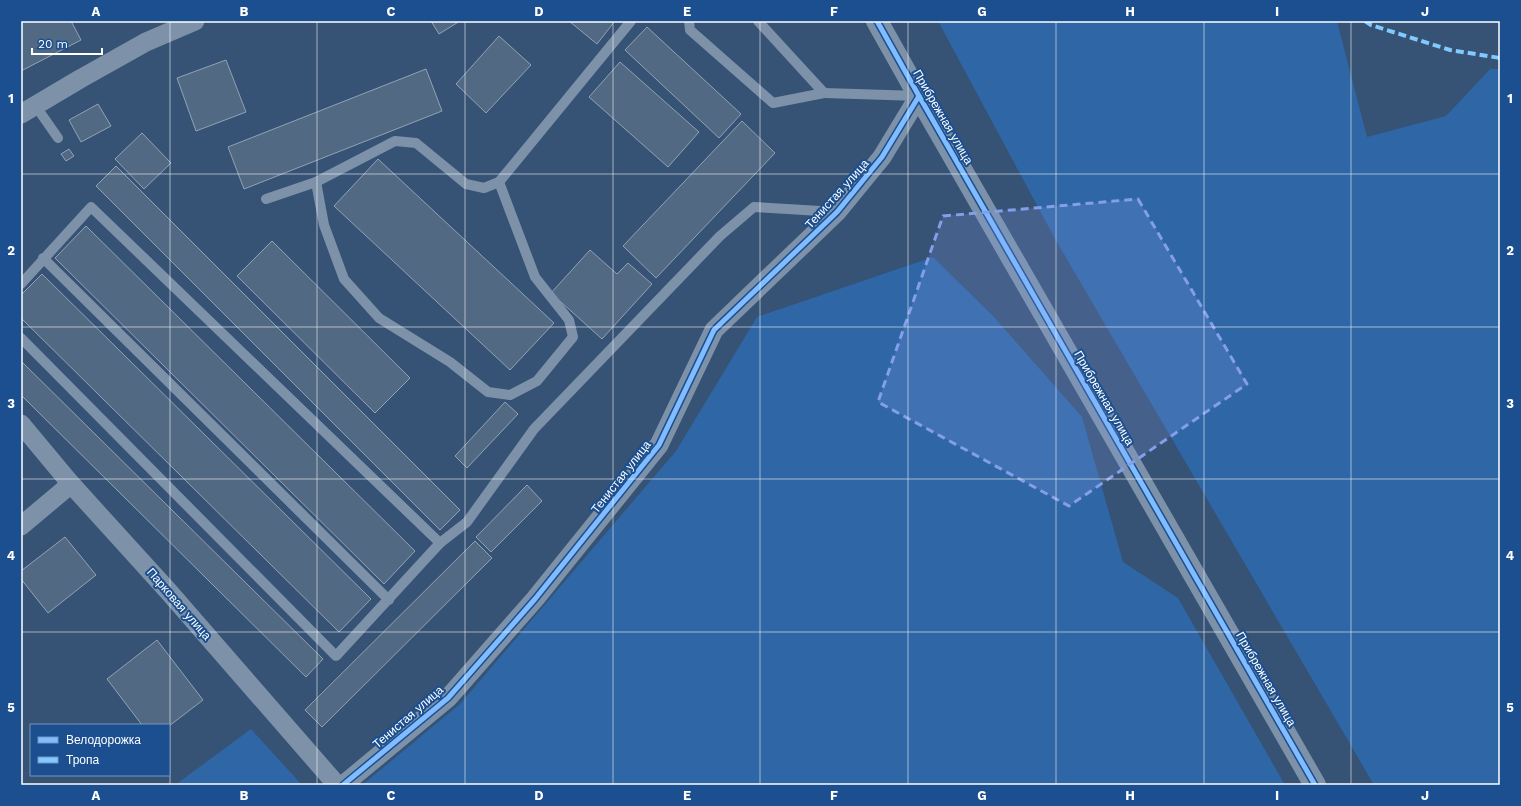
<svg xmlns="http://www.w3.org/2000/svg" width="1521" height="806" font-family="'Work Sans',sans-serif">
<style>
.green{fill:#2f66a5}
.building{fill:#526984;stroke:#92a2b6}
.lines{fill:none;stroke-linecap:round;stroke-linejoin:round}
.service{stroke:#7d92a8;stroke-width:10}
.minor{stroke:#7d92a8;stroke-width:19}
.tertiary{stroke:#7d92a8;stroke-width:22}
.quiet{stroke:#80caff;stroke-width:4;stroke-dasharray:8 4;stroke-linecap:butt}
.cycleway-casing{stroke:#1b4f8f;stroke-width:8}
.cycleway{stroke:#80bcff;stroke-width:5}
.marked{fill:#839eea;fill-opacity:0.2;stroke:#839eea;stroke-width:3;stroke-dasharray:8 5;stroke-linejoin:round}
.grid{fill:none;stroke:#fff;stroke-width:1;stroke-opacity:0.55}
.labels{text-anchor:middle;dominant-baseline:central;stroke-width:4;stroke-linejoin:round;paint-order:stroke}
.street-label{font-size:12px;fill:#fff;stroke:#1b4f8f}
.neatline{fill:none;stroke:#fff;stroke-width:1.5}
.grid-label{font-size:13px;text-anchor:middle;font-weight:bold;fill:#fff}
</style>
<rect width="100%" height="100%" fill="#365274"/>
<g class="green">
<path d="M 938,21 L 1337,21 L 1367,137 L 1446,116 L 1490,69 L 1500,69 L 1500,785 L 1374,785 L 1054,237 Z"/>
<path d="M 933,257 L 994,317 L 1082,417 L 1123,562 L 1178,598 L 1285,785 L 362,785 L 460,704 L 676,451 L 757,317 Z"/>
<path d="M 251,729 L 302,785 L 175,785 Z"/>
</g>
<g class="building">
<path d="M 21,21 L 71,21 L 81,40 L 21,71 Z"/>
<path d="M 431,21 L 460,21 L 439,34 Z"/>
<path d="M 569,21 L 615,21 L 597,44 Z"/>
<path d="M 647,27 L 741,114 L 719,138 L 625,50 Z"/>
<path d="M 499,36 L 531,65 L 486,113 L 456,84 Z"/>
<path d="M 226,60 L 246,112 L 196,131 L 177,78 Z"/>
<path d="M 620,62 L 699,132 L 668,167 L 589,97 Z"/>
<path d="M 426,69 L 442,111 L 244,189 L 228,147 Z"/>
<path d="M 98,104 L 111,126 L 81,142 L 69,120 Z"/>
<path d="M 742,121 L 775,153 L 656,278 L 623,246 Z"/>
<path d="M 142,133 L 171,163 L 144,189 L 115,159 Z"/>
<path d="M 69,149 L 74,156 L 66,161 L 61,154 Z"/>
<path d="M 378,159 L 554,323 L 510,370 L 334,206 Z"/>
<path d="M 116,166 L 460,510 L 440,530 L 96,186 Z"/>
<path d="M 86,226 L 415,551 L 384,584 L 55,258 Z"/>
<path d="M 272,241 L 410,378 L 375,413 L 237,276 Z"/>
<path d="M 590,250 L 617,274 L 628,263 L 652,284 L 602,339 L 551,293 Z"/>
<path d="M 42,274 L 371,599 L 339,632 L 21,318 L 21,295 Z"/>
<path d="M 21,361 L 323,659 L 306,677 L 21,395 Z"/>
<path d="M 505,402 L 518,414 L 467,468 L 455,456 Z"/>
<path d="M 527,485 L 542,501 L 491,552 L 476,537 Z"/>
<path d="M 65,537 L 96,575 L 48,613 L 21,579 L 21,571 Z"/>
<path d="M 475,541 L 492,558 L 322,727 L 305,710 Z"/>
<path d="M 157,640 L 203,700 L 169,726 L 169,725 L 142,725 L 107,679 Z"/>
</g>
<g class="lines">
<g class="service">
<path d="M 689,21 L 690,30 L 773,103 L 824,93 L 758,21"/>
<path d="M 824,93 L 919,96"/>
<path d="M 35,105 L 58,138"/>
<path d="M 316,182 L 324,225 L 344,279 L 379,318 L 450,362 L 488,392 L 510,395 L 537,381 L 573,337 L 569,320 L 535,277 L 499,182"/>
<path d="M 266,199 L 316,182 L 395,141 L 416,143 L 466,184 L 484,188 L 499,182 L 631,21"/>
<path d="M 43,258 L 389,600"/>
<path d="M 21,284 L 91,207 L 440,543"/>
<path d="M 21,338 L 336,656 L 440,543 L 467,522 L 534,429 L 720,236 L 754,207 L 837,212"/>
</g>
<g class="minor">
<path d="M 21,114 L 80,79 L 146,42 L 195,21"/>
<path d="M 21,424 L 71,484 L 169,592 L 337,785"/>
<path d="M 21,526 L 71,484"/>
<path d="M 343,785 L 448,698 L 535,599 L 659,445 L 714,330 L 837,212 L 882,157 L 919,96"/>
</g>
<path class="tertiary" d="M 877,21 L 919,96 L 1315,785"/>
<path class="quiet" d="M 1365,21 L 1371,25 L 1450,50 L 1500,58"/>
<defs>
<g id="cycleway">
<path d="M 877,21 L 919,96 L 1315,785"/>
<path d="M 343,785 L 448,698 L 535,599 L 659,445 L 714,330 L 837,212 L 882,157 L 919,96"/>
</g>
</defs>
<use href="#cycleway" class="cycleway-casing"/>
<use href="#cycleway" class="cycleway"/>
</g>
<path class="marked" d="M 1138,199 L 1247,384 L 1069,506 L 878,402 L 943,216 Z"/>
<path class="grid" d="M 170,21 L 170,785M 317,21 L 317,785M 465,21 L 465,785M 613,21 L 613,785M 760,21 L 760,785M 908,21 L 908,785M 1056,21 L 1056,785M 1204,21 L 1204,785M 1351,21 L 1351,785M 21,174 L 1500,174M 21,327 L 1500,327M 21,479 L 1500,479M 21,632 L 1500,632"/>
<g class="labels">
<g class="street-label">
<text transform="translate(943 117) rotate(60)">Прибрежная улица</text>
<text transform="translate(837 194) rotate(-48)">Тенистая улица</text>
<text transform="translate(1104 398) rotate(60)">Прибрежная улица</text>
<text transform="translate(621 477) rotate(-52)">Тенистая улица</text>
<text transform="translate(179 604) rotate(49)">Парковая улица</text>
<text transform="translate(1266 679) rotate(60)">Прибрежная улица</text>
<text transform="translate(408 717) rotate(-41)">Тенистая улица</text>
</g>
</g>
<rect width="1521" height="806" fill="none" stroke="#1b4f8f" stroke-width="44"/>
<rect x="30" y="724" width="140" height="52" fill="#1b4f8f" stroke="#7695bc"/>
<rect x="38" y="737" width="20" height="6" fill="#80bcff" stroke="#7695bc"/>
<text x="66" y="744" font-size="12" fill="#ffffff">Велодорожка</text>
<rect x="38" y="757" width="20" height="6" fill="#80caff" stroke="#7695bc"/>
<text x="66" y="764" font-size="12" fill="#ffffff">Тропа</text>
<path d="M32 48v6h70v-6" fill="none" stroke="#ffffff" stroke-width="2"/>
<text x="38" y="48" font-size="12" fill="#ffffff" stroke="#1b4f8f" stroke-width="3" paint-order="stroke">20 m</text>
<rect x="22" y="22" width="1477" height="762" class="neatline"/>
<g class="grid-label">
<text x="96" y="16">A</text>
<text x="244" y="16">B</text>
<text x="391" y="16">C</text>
<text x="539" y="16">D</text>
<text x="687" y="16">E</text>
<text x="834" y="16">F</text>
<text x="982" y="16">G</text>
<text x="1130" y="16">H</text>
<text x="1277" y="16">I</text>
<text x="1425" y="16">J</text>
<text x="11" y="103">1</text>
<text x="1510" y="103">1</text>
<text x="11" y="255">2</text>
<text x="1510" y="255">2</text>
<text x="11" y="408">3</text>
<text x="1510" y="408">3</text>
<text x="11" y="560">4</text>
<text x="1510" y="560">4</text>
<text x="11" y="712">5</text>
<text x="1510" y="712">5</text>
<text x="96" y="800">A</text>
<text x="244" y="800">B</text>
<text x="391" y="800">C</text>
<text x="539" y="800">D</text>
<text x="687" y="800">E</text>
<text x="834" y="800">F</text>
<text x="982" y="800">G</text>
<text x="1130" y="800">H</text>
<text x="1277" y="800">I</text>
<text x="1425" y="800">J</text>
</g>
</svg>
